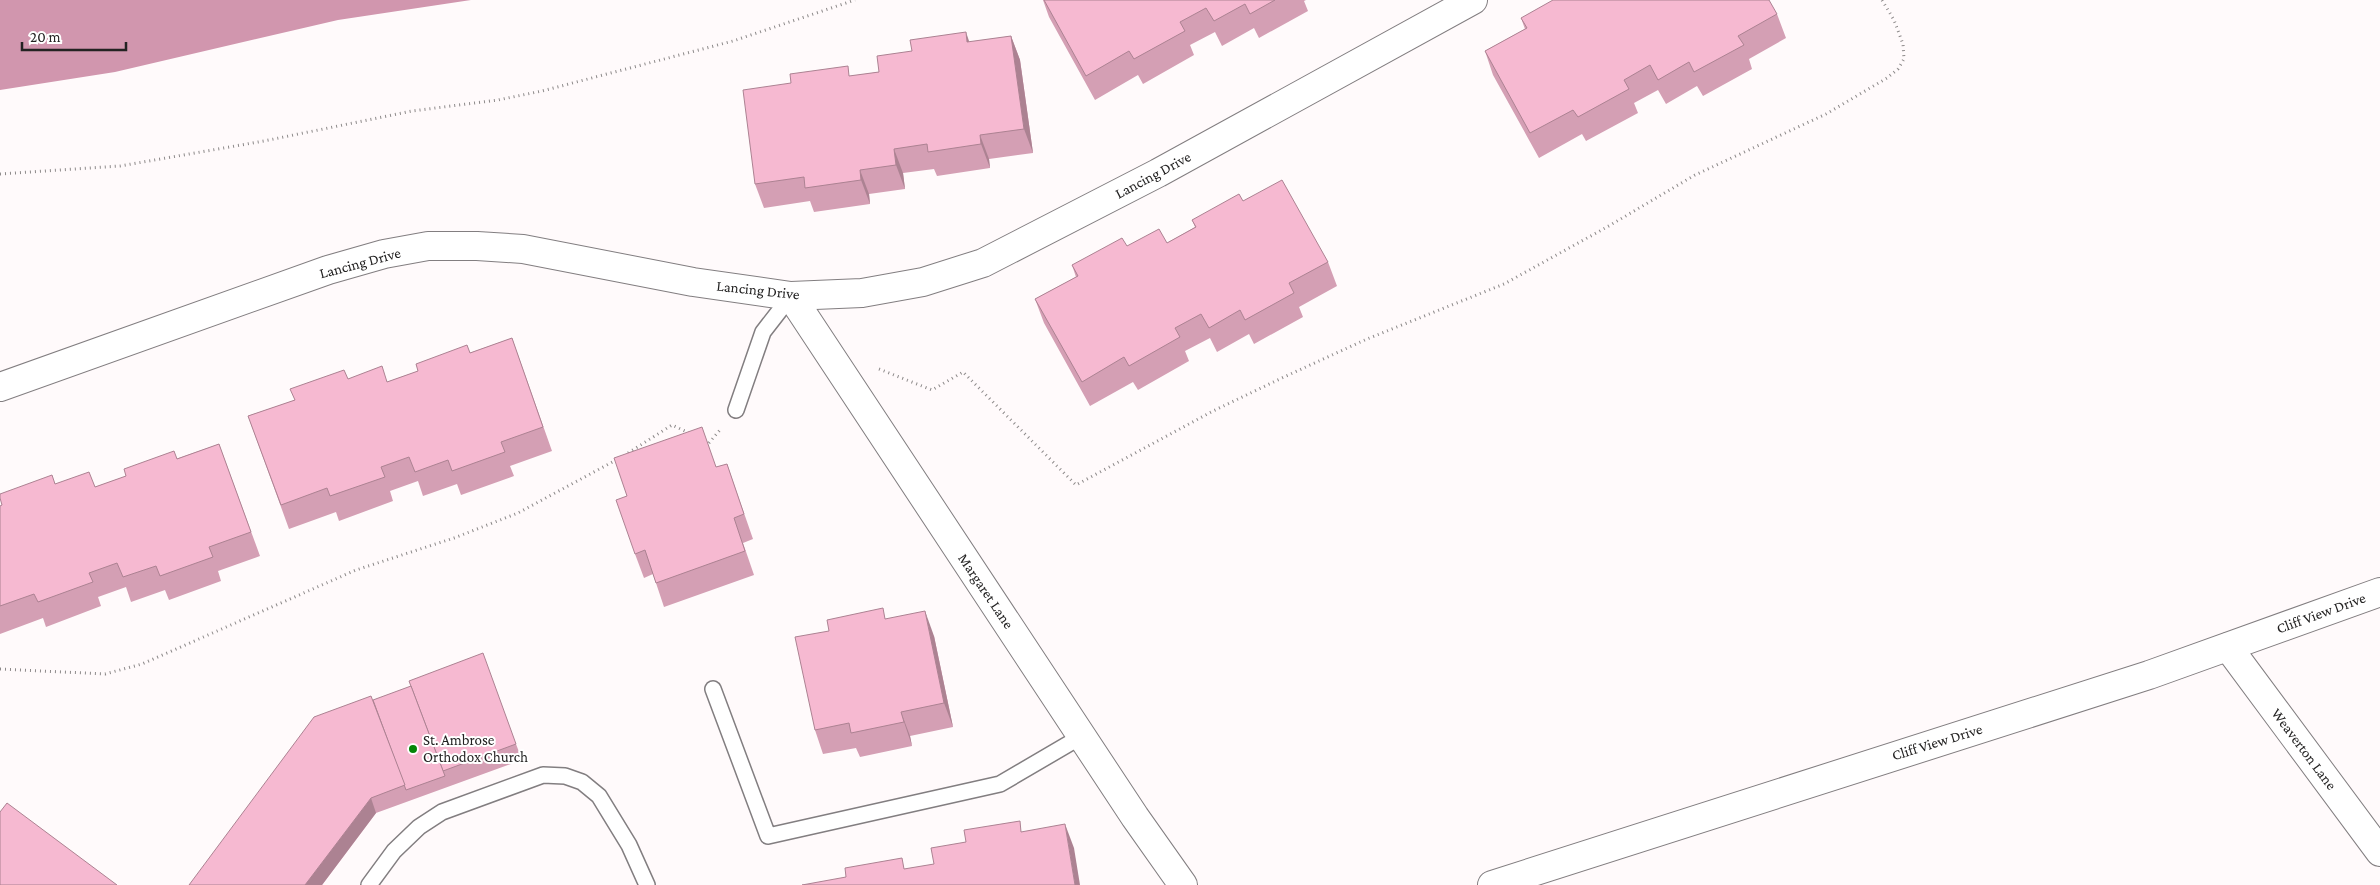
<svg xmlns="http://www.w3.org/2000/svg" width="2380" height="885" font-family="'Crimson Pro',serif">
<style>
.water{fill:#d196ae}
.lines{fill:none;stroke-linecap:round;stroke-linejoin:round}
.lane-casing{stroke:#827e80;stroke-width:18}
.street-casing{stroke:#827e80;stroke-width:30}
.path{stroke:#8c8989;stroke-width:3;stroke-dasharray:1 4;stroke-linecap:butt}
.lane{stroke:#fff;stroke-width:15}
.street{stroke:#fff;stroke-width:28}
.wall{fill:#d49fb4}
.shaded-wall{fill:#ac8292}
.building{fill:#f6b9d1;stroke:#ac8292}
.poi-dot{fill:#038608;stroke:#fff;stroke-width:2}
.labels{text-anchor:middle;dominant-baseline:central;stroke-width:4;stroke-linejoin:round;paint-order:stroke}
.street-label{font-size:15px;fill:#232222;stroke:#fff}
.poi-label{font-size:15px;fill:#232222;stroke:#fff;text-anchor:start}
</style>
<rect width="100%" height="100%" fill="#fffafb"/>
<path class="water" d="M 0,0 L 471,0 L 338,20 L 115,72 L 0,90 Z"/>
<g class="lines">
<defs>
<g id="lane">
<path d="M 736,410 L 763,332 L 791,296"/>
<path d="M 713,689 L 768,836 L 1000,784 L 1082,736"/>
<path d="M 369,885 L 394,851 L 419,827 L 442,812 L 543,775 L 565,776 L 582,782 L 599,796 L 629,845 L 647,885"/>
</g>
<g id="street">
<path d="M 791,296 L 1135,817 L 1183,885"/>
<path d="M 0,387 L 328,270 L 384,254 L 428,246 L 477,246 L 523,249 L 693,282 L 791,296 L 862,293 L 923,282 L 983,263 L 1158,173 L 1473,0"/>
<path d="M 2228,647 L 2380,852"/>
<path d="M 1492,885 L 2149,675 L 2380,592"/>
</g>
</defs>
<use href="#lane" class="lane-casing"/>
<use href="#street" class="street-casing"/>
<g class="path">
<path d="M 0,174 L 120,166 L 264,141 L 412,111 L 498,100 L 542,91 L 733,41 L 855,0"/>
<path d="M 879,369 L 932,390 L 963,372 L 1076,485 L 1213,411 L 1284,377 L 1367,339 L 1504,284 L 1607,227 L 1695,175 L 1826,114 L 1887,78 L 1898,69 L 1904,59 L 1903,44 L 1894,20 L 1882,0"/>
<path d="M 705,442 L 708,444 L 720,430"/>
<path d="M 628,453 L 672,425 L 689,433"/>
<path d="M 0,669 L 105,674 L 142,664 L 356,570 L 454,538 L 518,513 L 618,459"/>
</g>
<use href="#lane" class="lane"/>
<use href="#street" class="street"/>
</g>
<g class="wall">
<path d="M 1043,0 L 1306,0 L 1304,1 L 1308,11 L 1259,38 L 1254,28 L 1222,46 L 1215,32 L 1190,45 L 1194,55 L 1143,84 L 1138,75 L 1095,100 L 1049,17 Z"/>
<path d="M 1777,14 L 1786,38 L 1749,59 L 1752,69 L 1703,96 L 1697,86 L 1666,104 L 1658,90 L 1634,103 L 1638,113 L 1586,141 L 1582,134 L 1539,158 L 1493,75 L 1485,51 L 1525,29 L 1521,18 Z"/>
<path d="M 1011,36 L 1020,60 L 1033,153 L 989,159 L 990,168 L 937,176 L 934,169 L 903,173 L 905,189 L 869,194 L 870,204 L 814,212 L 810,201 L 764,208 L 755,184 L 851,76 L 879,72 L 912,51 Z"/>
<path d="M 1243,201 L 1328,262 L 1337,286 L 1299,307 L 1303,317 L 1254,344 L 1249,334 L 1217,352 L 1210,338 L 1185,351 L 1189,361 L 1138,390 L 1133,382 L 1090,406 L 1044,323 L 1035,299 L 1076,277 L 1072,265 L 1127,246 L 1167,243 L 1195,227 L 1192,220 Z"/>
<path d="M 512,338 L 552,451 L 510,466 L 514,476 L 461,495 L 457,484 L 423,496 L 418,481 L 390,491 L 393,501 L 339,521 L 336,512 L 289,529 L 248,416 L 295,400 L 387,382 Z"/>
<path d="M 219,444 L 260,556 L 218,571 L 221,581 L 169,600 L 165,590 L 131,602 L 126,587 L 98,597 L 101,606 L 46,627 L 43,618 L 0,634 L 0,506 L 55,484 L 95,487 Z"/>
<path d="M 727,464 L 753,539 L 743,543 L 754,575 L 664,607 L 653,574 L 644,578 L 635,554 L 717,467 Z"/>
<path d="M 887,619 L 934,636 L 953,727 L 910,736 L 912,746 L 860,757 L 856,748 L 823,754 L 815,730 Z"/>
<path d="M 373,700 L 516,744 L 522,760 L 376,813 L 322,885 L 189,885 Z"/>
</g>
<g class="shaded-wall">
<path d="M 966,32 L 974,56 L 967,42 Z"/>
<path d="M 1011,36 L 1020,60 L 1033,153 L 1024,129 Z"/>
<path d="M 980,135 L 989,159 L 990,168 L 981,144 Z"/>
<path d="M 894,149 L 903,173 L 905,189 L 896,165 Z"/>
<path d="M 860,170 L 869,194 L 870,204 L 861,180 Z"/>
<path d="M 925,611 L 934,636 L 953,727 L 944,703 Z"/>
<path d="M 901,712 L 910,736 L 912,746 L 904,722 Z"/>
<path d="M 371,798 L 376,813 L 322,885 L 305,885 Z"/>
<path d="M 1065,824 L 1074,848 L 1080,885 L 1075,885 Z"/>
</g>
<g class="building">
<path d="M 1044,0 L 1275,0 L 1250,14 L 1245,4 L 1214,21 L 1206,8 L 1180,22 L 1185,31 L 1134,59 L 1129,51 L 1086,76 Z"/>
<path d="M 1553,0 L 1769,0 L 1777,14 L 1738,36 L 1744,45 L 1694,72 L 1689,62 L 1658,80 L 1650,65 L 1624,80 L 1629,89 L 1578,117 L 1573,110 L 1530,133 L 1485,51 L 1527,28 L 1521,18 Z"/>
<path d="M 966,32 L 967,42 L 1011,36 L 1024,129 L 980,135 L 981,144 L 928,152 L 927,144 L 894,149 L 896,165 L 860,170 L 861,180 L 805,188 L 804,177 L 755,184 L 743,90 L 791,83 L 790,74 L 848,66 L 849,76 L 879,72 L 877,56 L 912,51 L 910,40 Z"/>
<path d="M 1282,180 L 1328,262 L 1289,283 L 1294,293 L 1245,320 L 1240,310 L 1209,328 L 1201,314 L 1175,328 L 1180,337 L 1129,366 L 1124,357 L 1082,382 L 1035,299 L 1078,276 L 1072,265 L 1122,238 L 1127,246 L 1159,229 L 1167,243 L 1196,227 L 1192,220 L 1239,194 L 1243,201 Z"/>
<path d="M 512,338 L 543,427 L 501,442 L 505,452 L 452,471 L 448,460 L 415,472 L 409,457 L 381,467 L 385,477 L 330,496 L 327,488 L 281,505 L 248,416 L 295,400 L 290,389 L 344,370 L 348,379 L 382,366 L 387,382 L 418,371 L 416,364 L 467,345 L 470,353 Z"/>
<path d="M 702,427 L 716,467 L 727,464 L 744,514 L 734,518 L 745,551 L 656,583 L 645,550 L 635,554 L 616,500 L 627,496 L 614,458 Z"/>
<path d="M 219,444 L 251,532 L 209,547 L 213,557 L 160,576 L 156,566 L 123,577 L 117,563 L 89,573 L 93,582 L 38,602 L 34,594 L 0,606 L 0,506 L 2,505 L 0,498 L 0,494 L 52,475 L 55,484 L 89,472 L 95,487 L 126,476 L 124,469 L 174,451 L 177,459 Z"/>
<path d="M 883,608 L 885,619 L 925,611 L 944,703 L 901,712 L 904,722 L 851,733 L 849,723 L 815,730 L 795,637 L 829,631 L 827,620 Z"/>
<path d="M 483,653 L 516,744 L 443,771 L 409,681 Z"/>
<path d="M 411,686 L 445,776 L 406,790 L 373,700 Z"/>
<path d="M 371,696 L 405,785 L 371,798 L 305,885 L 189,885 L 314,717 Z"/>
<path d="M 7,803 L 117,885 L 0,885 L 0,812 Z"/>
<path d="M 1020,821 L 1021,832 L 1065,824 L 1075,885 L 802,885 L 846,877 L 845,868 L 902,858 L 904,869 L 934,864 L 931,848 L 966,842 L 964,830 Z"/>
</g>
<circle class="poi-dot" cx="413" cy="749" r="5"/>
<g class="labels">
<g class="street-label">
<text transform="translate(1153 175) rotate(-28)">Lancing Drive</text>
<text transform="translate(360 263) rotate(-15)">Lancing Drive</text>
<text transform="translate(758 290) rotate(6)">Lancing Drive</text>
<text transform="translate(986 591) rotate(56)">Margaret Lane</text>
<text transform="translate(2321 613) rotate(-20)">Cliff View Drive</text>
<text transform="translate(1937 742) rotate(-17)">Cliff View Drive</text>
<text transform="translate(2304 749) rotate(53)">Weaverton Lane</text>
</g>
<g class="poi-label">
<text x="423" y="740">St. Ambrose<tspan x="423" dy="17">Orthodox Church</tspan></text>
</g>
</g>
<path d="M22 42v8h104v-8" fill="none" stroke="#232222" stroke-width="2.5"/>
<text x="30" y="42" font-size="15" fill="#232222" stroke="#ffffff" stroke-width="4" paint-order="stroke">20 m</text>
</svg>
